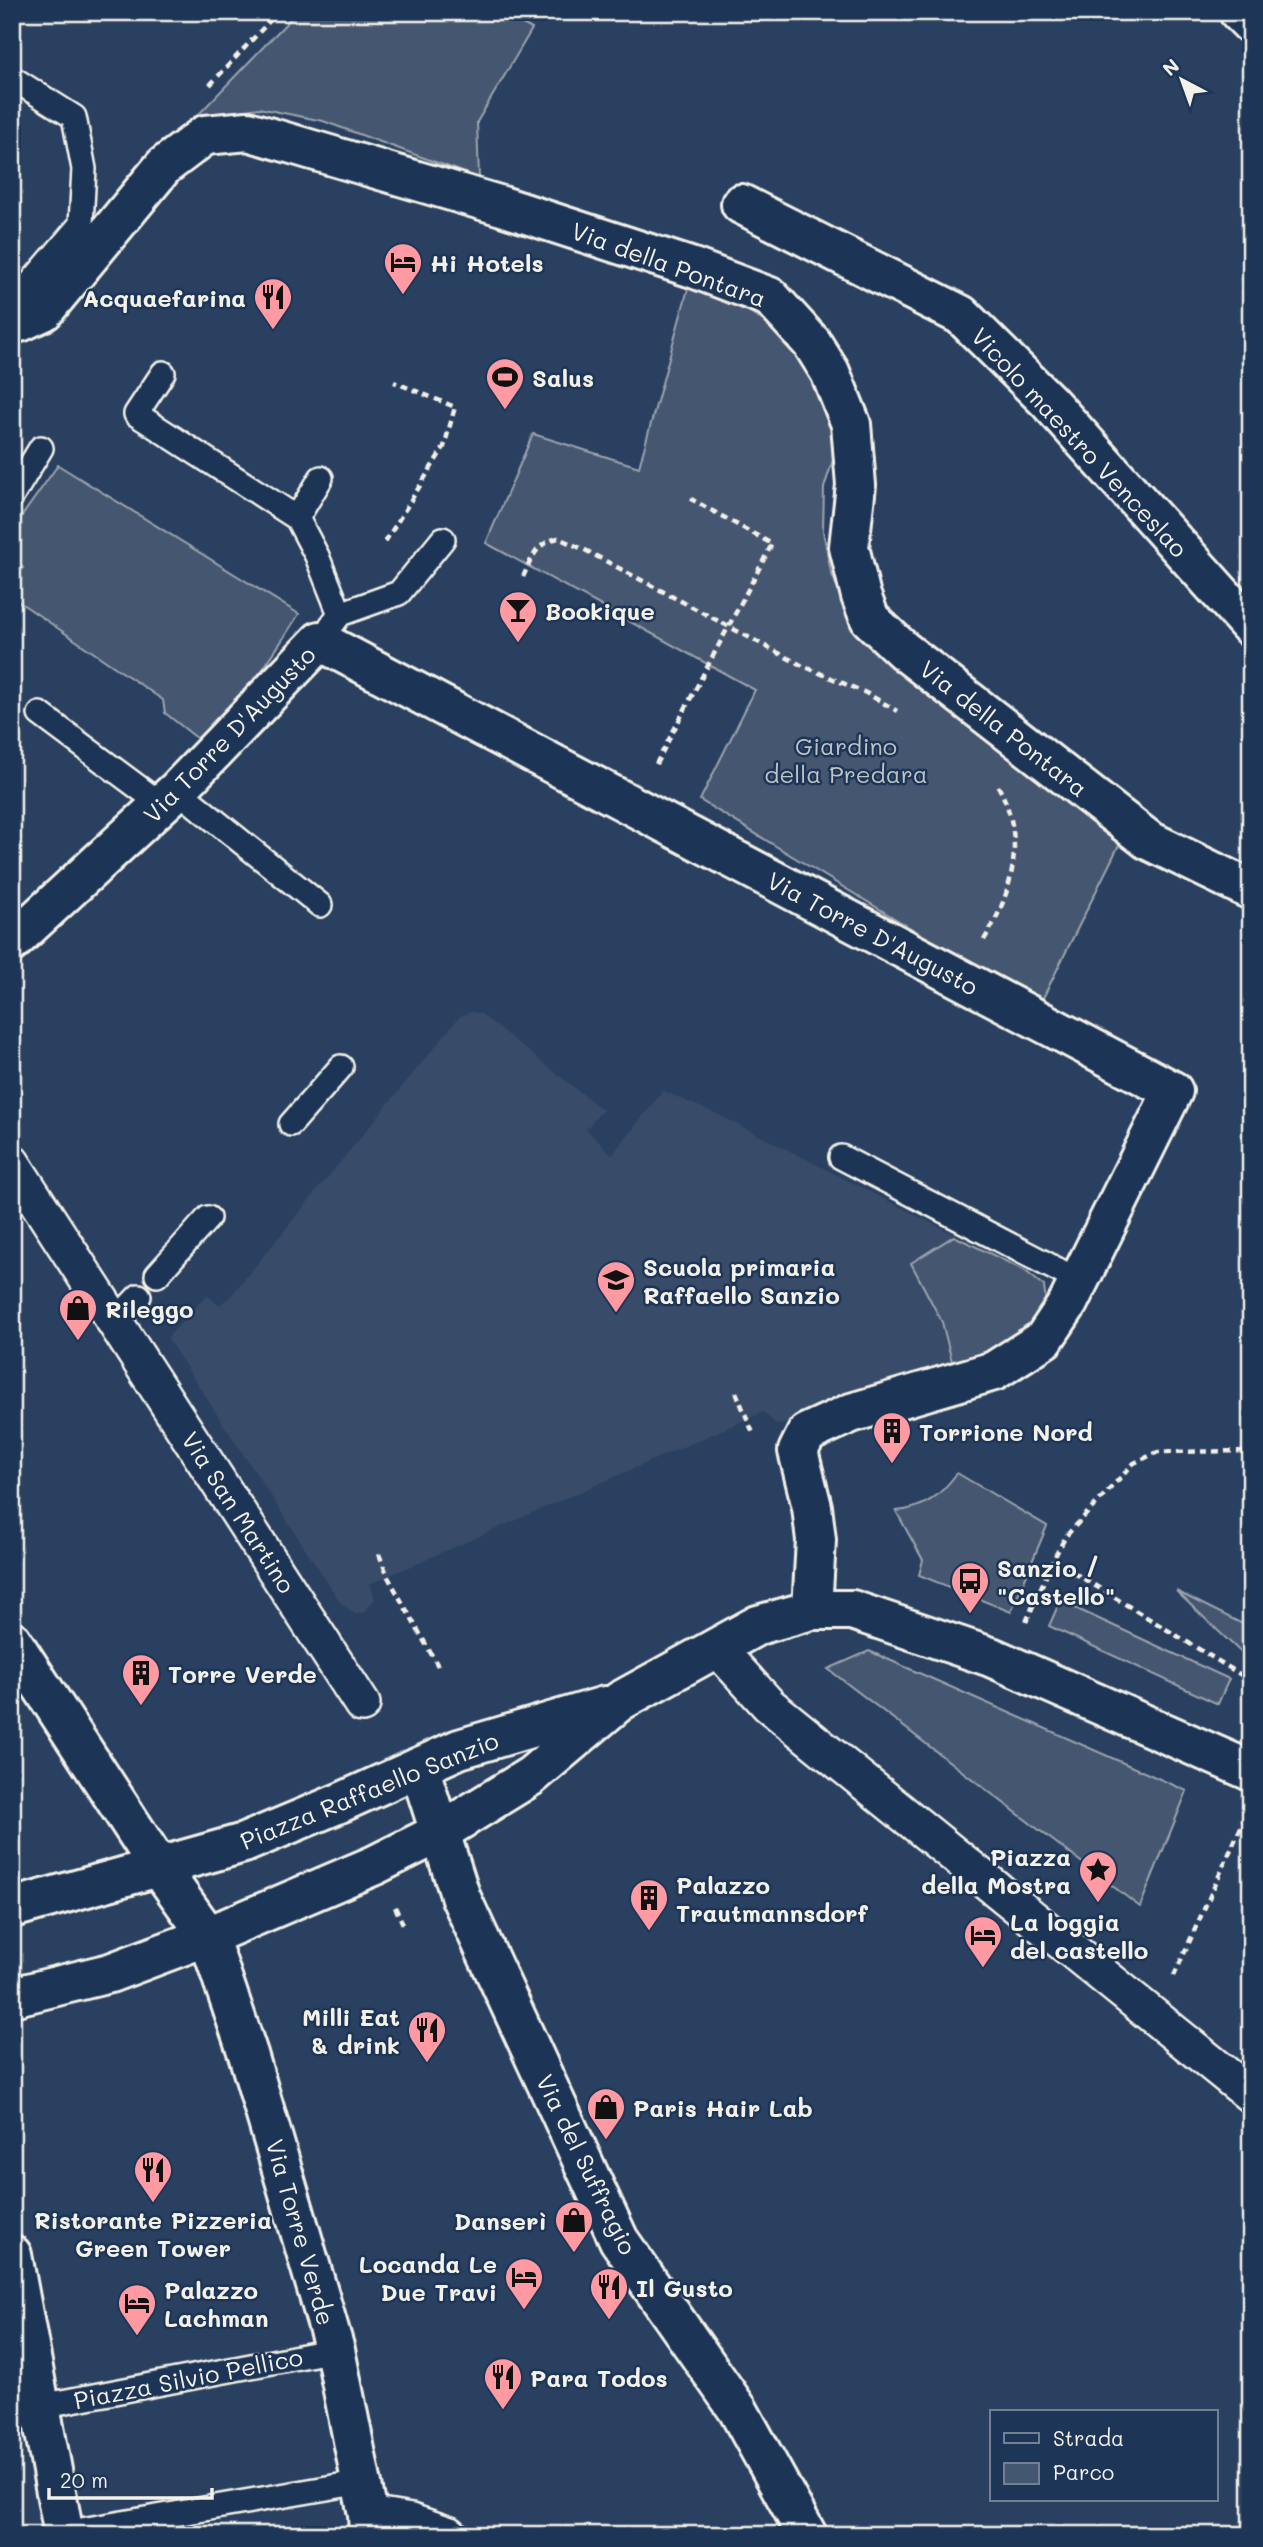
<svg xmlns="http://www.w3.org/2000/svg" width="1263" height="2547" font-family="Mali,sans-serif">
<style>
.built{fill:#374c69}
.green{fill:#445771;stroke:#9ca4ac;stroke-width:2}
.lines{fill:none;stroke-linecap:round;stroke-linejoin:round}
.service-casing{stroke:#f4f1e8;stroke-width:28}
.pedestrian-casing{stroke:#f4f1e8;stroke-width:40}
.minor-casing{stroke:#f4f1e8;stroke-width:44}
.tertiary-casing{stroke:#f4f1e8;stroke-width:44}
.secondary-casing{stroke:#f4f1e8;stroke-width:44}
.path{stroke:#f4f1e8;stroke-width:4.5;stroke-dasharray:7 5;stroke-linecap:butt}
.service{stroke:#1d3557;stroke-width:23}
.pedestrian{stroke:#1d3557;stroke-width:35}
.minor{stroke:#1d3557;stroke-width:38}
.tertiary{stroke:#1d3557;stroke-width:38}
.secondary{stroke:#1d3557;stroke-width:38}
.labels{text-anchor:middle;dominant-baseline:central;stroke-width:5;stroke-linejoin:round;paint-order:stroke}
.poi-label{font-size:24px;font-weight:bold;fill:#f4f1e8;stroke:#1d3557;text-anchor:start}
.street-label{font-size:24px;fill:#f4f1e8;stroke:#1d3557}
.park-label{font-size:24px;fill:#bfc3c4;stroke:#1d3557}
</style>
<rect width="100%" height="100%" fill="#2a4060"/>
<filter id="ink" filterUnits="userSpaceOnUse"><feTurbulence type="fractalNoise" baseFrequency=".0143" numOctaves="2"/><feDisplacementMap in="SourceGraphic" scale="14" xChannelSelector="R" yChannelSelector="G"/><feConvolveMatrix kernelMatrix="1 2 1 2 8 2 1 2 1" color-interpolation-filters="sRGB"/></filter>
<g filter="url(#ink)">
<path class="built" d="M 472,1012 L 481,1014 L 603,1110 L 586,1129 L 612,1155 L 663,1091 L 719,1115 L 1024,1270 L 1044,1286 L 1015,1344 L 842,1403 L 803,1412 L 789,1423 L 777,1425 L 763,1412 L 370,1584 L 375,1599 L 364,1612 L 355,1614 L 341,1603 L 167,1338 L 207,1295 L 219,1305 L 229,1298 L 460,1016 Z"/>
<g class="green">
<path d="M 297,12 L 500,12 L 532,29 L 477,122 L 479,178 L 323,121 L 259,108 L 196,117 Z"/>
<path d="M 689,285 L 735,302 L 769,325 L 807,366 L 828,412 L 837,447 L 824,488 L 823,531 L 831,572 L 846,609 L 1123,837 L 1039,1006 L 700,800 L 755,690 L 486,543 L 533,434 L 639,467 Z"/>
<path d="M 58,465 L 299,614 C 270,658 242,708 198,739 L 165,713 L 163,700 L 12,597 L 12,573 L 23,568 L 12,555 L 12,530 Z"/>
<path d="M 954,1236 L 1024,1270 L 1044,1286 L 1046,1304 L 1030,1331 L 956,1377 L 942,1322 L 911,1263 Z"/>
<path d="M 957,1473 L 1047,1526 L 1011,1612 L 919,1575 L 923,1560 L 896,1511 C 924,1509 940,1496 957,1473 Z"/>
<path d="M 1176,1591 L 1251,1628 L 1251,1662 Z"/>
<path d="M 1060,1601 L 1229,1679 L 1218,1704 L 1049,1626 Z"/>
<path d="M 869,1651 L 1187,1791 L 1140,1907 L 828,1669 Z"/>
</g>
<g class="lines">
<defs>
<g id="service">
<path d="M 12,78 L 74,117 L 84,169 L 81,224 L 12,305"/>
<path d="M 163,373 L 136,414 L 297,518 L 317,556 L 340,614"/>
<path d="M 12,496 L 41,448"/>
<path d="M 297,518 L 321,478"/>
<path d="M 331,626 L 340,614 L 399,593 L 443,539"/>
<path d="M 40,714 L 162,805"/>
<path d="M 177,790 L 320,905"/>
<path d="M 291,1124 L 341,1067"/>
<path d="M 841,1157 L 1079,1281"/>
<path d="M 157,1275 L 208,1218"/>
<path d="M 115,1321 L 139,1296"/>
<path d="M 41,2406 L 335,2350"/>
<path d="M 64,2533 L 362,2482"/>
</g>
<g id="pedestrian">
<path d="M 12,1163 L 362,1704"/>
<path d="M 717,1648 L 769,1705 L 1251,2095"/>
<path d="M 368,2515 L 411,2522 L 450,2535"/>
</g>
<g id="minor">
<path d="M 741,204 L 961,315 L 1049,402 L 1251,627"/>
<path d="M 12,322 L 20,322 L 44,311 L 164,166 L 205,135 L 248,131 L 502,206 L 693,268 L 770,297 L 812,343 L 830,372 L 851,424 L 856,485 L 849,547 L 861,596 L 870,619 L 903,650 L 1148,840 L 1251,890"/>
<path d="M 12,942 L 177,790 L 320,641 L 1173,1091 L 1068,1303 L 1044,1339 L 994,1371 L 851,1413 L 807,1433 L 798,1451 L 812,1507 L 816,1540 L 812,1610"/>
<path d="M 419,1767 L 461,1898 L 619,2240 L 738,2410 L 807,2535"/>
<path d="M 12,2255 L 64,2535"/>
</g>
<path id="tertiary" d="M 1239,12 L 1251,24"/>
<g id="secondary">
<path d="M 12,1641 L 159,1867 L 208,1936 L 248,2054 L 335,2350 L 368,2515 L 369,2535"/>
<path d="M 12,1908 L 244,1843 L 342,1802 L 459,1749 L 605,1706"/>
<path d="M 12,1997 L 110,1973 L 208,1936 L 375,1865 L 439,1833 L 531,1776 L 620,1701 L 758,1625 L 812,1610 L 852,1610 L 991,1657 L 1251,1771"/>
</g>
</defs>
<use href="#service" class="service-casing"/>
<use href="#pedestrian" class="pedestrian-casing"/>
<use href="#minor" class="minor-casing"/>
<use href="#tertiary" class="tertiary-casing"/>
<use href="#secondary" class="secondary-casing"/>
<g class="path">
<path d="M 573,12 L 587,18 L 594,12"/>
<path d="M 210,85 L 278,12"/>
<path d="M 385,542 L 444,447 L 455,407 L 394,382"/>
<path d="M 523,577 C 532,558 536,543 558,538 L 583,549 L 801,665 L 866,693 L 897,711"/>
<path d="M 656,764 L 772,544 L 691,499"/>
<path d="M 984,940 C 1013,893 1027,838 998,786"/>
<path d="M 736,1392 L 753,1433"/>
<path d="M 379,1554 L 388,1577 L 438,1666"/>
<path d="M 1053,1560 L 1251,1681"/>
<path d="M 1026,1622 L 1053,1560 L 1066,1536 L 1134,1463 L 1158,1452 L 1251,1451"/>
<path d="M 395,1907 L 404,1926"/>
<path d="M 1174,1976 L 1245,1818"/>
</g>
<use href="#service" class="service"/>
<use href="#pedestrian" class="pedestrian"/>
<use href="#minor" class="minor"/>
<use href="#tertiary" class="tertiary"/>
<use href="#secondary" class="secondary"/>
</g>
</g>
<defs>
<symbol id="hotel-pin" viewBox="-11 -11 22 30"><path d="M0 17L-7.5 6A9.5 9.5 0 1 1 7.5 6Z" fill="#ff9aa2" stroke="#1d3557"/><path d="M-6-4.5h1.5V1H6V5H4.5V3h-9V5H-6ZM-4 0a1.8 1.8 0 1 1 3.6 0ZM.5 0V-2.5h3Q6-2.5 6 0Z" fill="#111"/></symbol>
<symbol id="restaurant-pin" viewBox="-11 -11 22 30"><path d="M0 17L-7.5 6A9.5 9.5 0 1 1 7.5 6Z" fill="#ff9aa2" stroke="#1d3557"/><path d="M-5-6h1v4h1v-4h1v4h1v-4h1v5L-1.5 .5V6h-2V.5L-5-1ZM5-6V6H3V1.5H1.5Q1.5-4 5-6Z" fill="#111"/></symbol>
<symbol id="stadium-pin" viewBox="-11 -11 22 30"><path d="M0 17L-7.5 6A9.5 9.5 0 1 1 7.5 6Z" fill="#ff9aa2" stroke="#1d3557"/><path d="M0-5a6.5 5 0 1 0 0 10a6.5 5 0 1 0 0-10ZM-3.5-1.8h7v3.6h-7Z" fill="#111"/></symbol>
<symbol id="bar-pin" viewBox="-11 -11 22 30"><path d="M0 17L-7.5 6A9.5 9.5 0 1 1 7.5 6Z" fill="#ff9aa2" stroke="#1d3557"/><path d="M-6-5H6L.8 .8V4.5H3.5V6h-7V4.5H-.8V.8Z" fill="#111"/></symbol>
<symbol id="school-pin" viewBox="-11 -11 22 30"><path d="M0 17L-7.5 6A9.5 9.5 0 1 1 7.5 6Z" fill="#ff9aa2" stroke="#1d3557"/><path d="M0-5L7-2L0 1L-7-2ZM-4 1L0 2.5L4 1V4Q0 6-4 4Z" fill="#111"/></symbol>
<symbol id="shop-pin" viewBox="-11 -11 22 30"><path d="M0 17L-7.5 6A9.5 9.5 0 1 1 7.5 6Z" fill="#ff9aa2" stroke="#1d3557"/><path d="M-5-2.5h2.3a2.7 3.5 0 0 1 5.4 0H5L5.5 6h-11ZM-1.5-2.5h3a1.5 2.3 0 0 0-3 0Z" fill="#111"/></symbol>
<symbol id="building-pin" viewBox="-11 -11 22 30"><path d="M0 17L-7.5 6A9.5 9.5 0 1 1 7.5 6Z" fill="#ff9aa2" stroke="#1d3557"/><path d="M-4-6H4V6H1V3H-1V6H-4ZM-2.5-4.3h1.7v1.8h-1.7ZM.8-4.3h1.7v1.8H.8ZM-2.5-1h1.7V.8h-1.7ZM.8-1h1.7V.8H.8Z" fill="#111"/></symbol>
<symbol id="bus-pin" viewBox="-11 -11 22 30"><path d="M0 17L-7.5 6A9.5 9.5 0 1 1 7.5 6Z" fill="#ff9aa2" stroke="#1d3557"/><path d="M-5-6H5V4H4V6H2V4H-2V6H-4V4H-5ZM-3.5-4V0h7V-4ZM-3.5 1.2v1.5H-2V1.2ZM2 1.2v1.5H3.5V1.2Z" fill="#111"/></symbol>
<symbol id="sight-pin" viewBox="-11 -11 22 30"><path d="M0 17L-7.5 6A9.5 9.5 0 1 1 7.5 6Z" fill="#ff9aa2" stroke="#1d3557"/><path d="M0-6L1.8-2.2L6-1.7L2.9 1.2L3.7 5.4L0 3.3L-3.7 5.4L-2.9 1.2L-6-1.7L-1.8-2.2Z" fill="#111"/></symbol>
</defs>
<g fill-rule="evenodd">
<use href="#hotel-pin" x="381" y="240" width="44" height="60"/>
<use href="#restaurant-pin" x="251" y="275" width="44" height="60"/>
<use href="#stadium-pin" x="483" y="355" width="44" height="60"/>
<use href="#bar-pin" x="496" y="588" width="44" height="60"/>
<use href="#school-pin" x="594" y="1258" width="44" height="60"/>
<use href="#shop-pin" x="56" y="1286" width="44" height="60"/>
<use href="#building-pin" x="870" y="1409" width="44" height="60"/>
<use href="#bus-pin" x="948" y="1559" width="44" height="60"/>
<use href="#building-pin" x="119" y="1651" width="44" height="60"/>
<use href="#sight-pin" x="1076" y="1848" width="44" height="60"/>
<use href="#building-pin" x="627" y="1876" width="44" height="60"/>
<use href="#hotel-pin" x="961" y="1913" width="44" height="60"/>
<use href="#restaurant-pin" x="405" y="2008" width="44" height="60"/>
<use href="#shop-pin" x="584" y="2085" width="44" height="60"/>
<use href="#restaurant-pin" x="131" y="2148" width="44" height="60"/>
<use href="#shop-pin" x="552" y="2198" width="44" height="60"/>
<use href="#hotel-pin" x="502" y="2255" width="44" height="60"/>
<use href="#restaurant-pin" x="587" y="2265" width="44" height="60"/>
<use href="#hotel-pin" x="115" y="2281" width="44" height="60"/>
<use href="#restaurant-pin" x="481" y="2355" width="44" height="60"/>
</g>
<g class="labels">
<g class="poi-label">
<text x="430" y="262">Hi Hotels</text>
<text x="246" y="297" text-anchor="end">Acquaefarina</text>
<text x="532" y="377">Salus</text>
<text x="545" y="610">Bookique</text>
<text x="643" y="1266">Scuola primaria<tspan x="643" dy="28">Raffaello Sanzio</tspan></text>
<text x="105" y="1308">Rileggo</text>
<text x="919" y="1431">Torrione Nord</text>
<text x="997" y="1567">Sanzio /<tspan x="997" dy="28">"Castello"</tspan></text>
<text x="168" y="1673">Torre Verde</text>
<text x="1071" y="1856" text-anchor="end">Piazza<tspan x="1071" dy="28">della Mostra</tspan></text>
<text x="676" y="1884">Palazzo<tspan x="676" dy="28">Trautmannsdorf</tspan></text>
<text x="1010" y="1921">La loggia<tspan x="1010" dy="28">del castello</tspan></text>
<text x="400" y="2016" text-anchor="end">Milli Eat<tspan x="400" dy="28">&amp; drink</tspan></text>
<text x="633" y="2107">Paris Hair Lab</text>
<text x="153" y="2219" text-anchor="middle">Ristorante Pizzeria<tspan x="153" dy="28">Green Tower</tspan></text>
<text x="547" y="2220" text-anchor="end">Danserì</text>
<text x="497" y="2263" text-anchor="end">Locanda Le<tspan x="497" dy="28">Due Travi</tspan></text>
<text x="636" y="2287">Il Gusto</text>
<text x="164" y="2289">Palazzo<tspan x="164" dy="28">Lachman</tspan></text>
<text x="530" y="2377">Para Todos</text>
</g>
<g class="street-label">
<text transform="translate(669 264) rotate(20)">Via della Pontara</text>
<text transform="translate(1080 442) rotate(47)">Vicolo maestro Venceslao</text>
<text transform="translate(1004 728) rotate(38)">Via della Pontara</text>
<text transform="translate(229 734) rotate(-46)">Via Torre D'Augusto</text>
<text transform="translate(873 933) rotate(28)">Via Torre D'Augusto</text>
<text transform="translate(239 1512) rotate(57)">Via San Martino</text>
<text transform="translate(369 1790) rotate(-22)">Piazza Raffaello Sanzio</text>
<text transform="translate(587 2164) rotate(64)">Via del Suffragio</text>
<text transform="translate(301 2232) rotate(74)">Via Torre Verde</text>
<text transform="translate(188 2378) rotate(-11)">Piazza Silvio Pellico</text>
</g>
<g class="park-label">
<text x="846" y="745">Giardino<tspan x="846" dy="28">della Predara</tspan></text>
</g>
</g>
<rect width="1263" height="2547" fill="none" stroke="#1d3557" stroke-width="42"/>
<rect x="21" y="21" width="1221" height="2505" fill="none" stroke="#f4f1e8" stroke-width="2.5" filter="url(#ink)"/>
<rect x="990" y="2410" width="228" height="91" fill="#1d3557" stroke="#738091" stroke-width="2"/>
<rect x="1004" y="2433" width="35" height="10" fill="#1d3557" stroke="#738091" stroke-width="2"/>
<text x="1053" y="2446" font-size="21" fill="#f4f1e8">Strada</text>
<rect x="1004" y="2463" width="35" height="21" fill="#445771" stroke="#738091" stroke-width="2"/>
<text x="1053" y="2480" font-size="21" fill="#f4f1e8">Parco</text>
<g transform="translate(1182 80) rotate(319)" stroke="#1d3557" stroke-width="5" paint-order="stroke">
<path d="M0-5L12 26L0 18L-12 26Z" fill="#f4f1e8"/>
<text y="-10" font-size="19" font-weight="bold" text-anchor="middle" fill="#f4f1e8">N</text>
</g>
<path d="M49 2488v10h163v-10" fill="none" stroke="#f4f1e8" stroke-width="3.5"/>
<text x="60" y="2488" font-size="21" fill="#f4f1e8" stroke="#1d3557" stroke-width="5" paint-order="stroke">20 m</text>
</svg>
